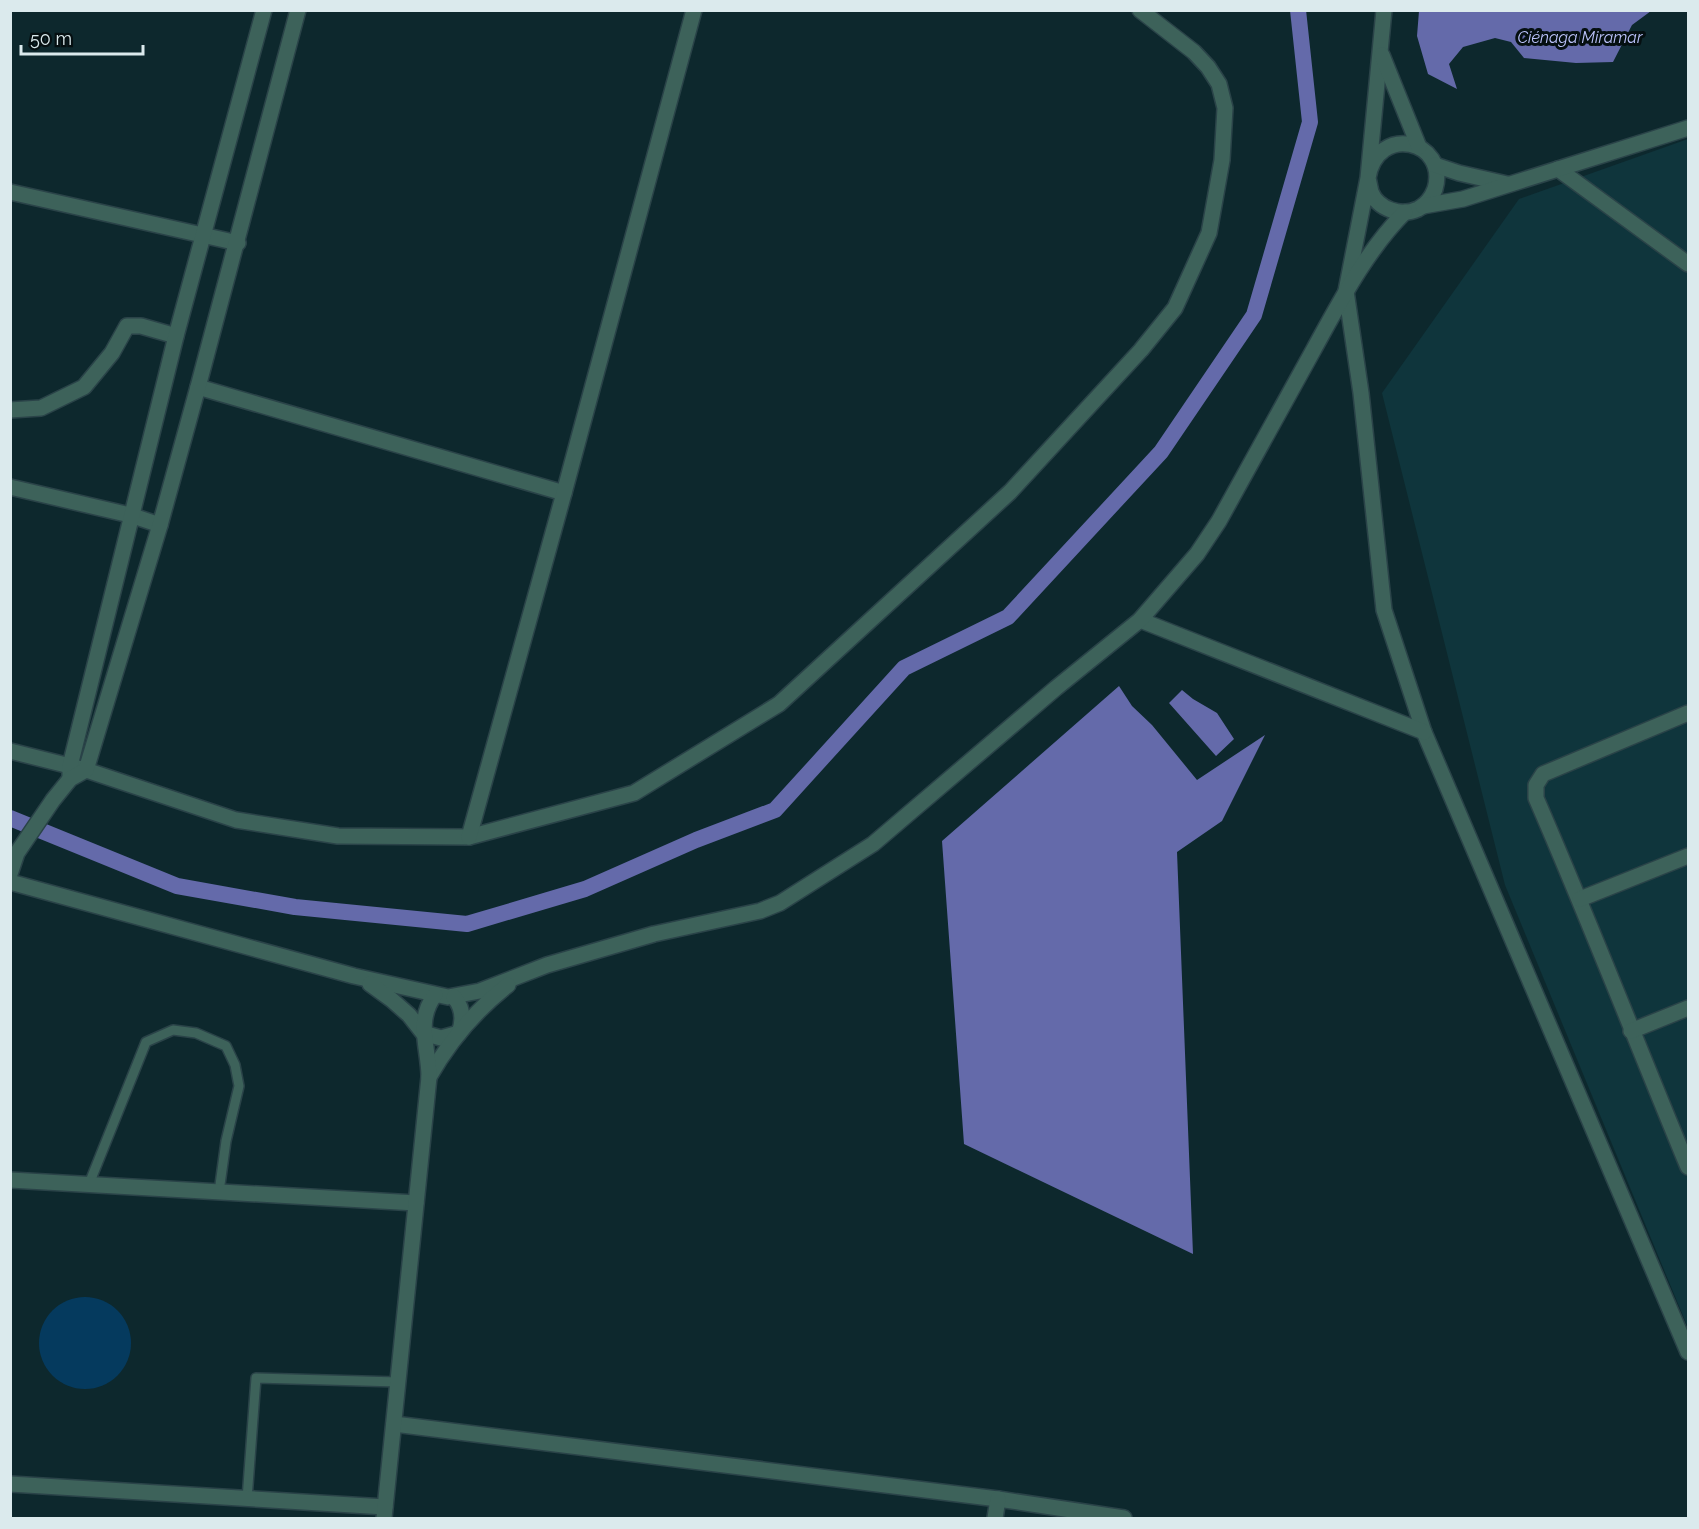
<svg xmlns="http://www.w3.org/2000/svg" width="1699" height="1529" font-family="Raleway,sans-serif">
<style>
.built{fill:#0f353c}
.water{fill:#646aaa}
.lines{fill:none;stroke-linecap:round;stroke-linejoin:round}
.canal{stroke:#646aaa;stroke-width:16}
.building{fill:#053a5e}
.lane-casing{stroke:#2a4348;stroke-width:12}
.street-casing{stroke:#2a4348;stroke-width:18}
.lane{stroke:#3d625a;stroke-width:9}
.street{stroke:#3d625a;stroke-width:15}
.labels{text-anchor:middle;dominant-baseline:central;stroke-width:6;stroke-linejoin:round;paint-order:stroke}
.water-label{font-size:16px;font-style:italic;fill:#bbc2fa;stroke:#050f11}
</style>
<rect width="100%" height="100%" fill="#0d282d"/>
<path class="built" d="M 1688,139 L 1688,1328 L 1505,885 L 1382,393 L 1519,199 Z"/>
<g class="water">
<path d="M 1419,11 L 1419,10 L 1651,11 L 1632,25 L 1613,62 L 1576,63 L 1524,58 L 1511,42 L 1495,38 L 1463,47 L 1449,64 L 1457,89 L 1428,74 L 1417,36 Z"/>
<path d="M 1119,686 L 1132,706 L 1152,725 L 1197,780 L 1265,735 L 1222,821 L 1177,852 L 1193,1254 L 964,1144 L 942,841 Z"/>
<path d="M 1182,690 L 1193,699 L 1217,713 L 1234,739 L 1216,756 L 1169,703 Z"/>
</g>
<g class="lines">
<path class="canal" d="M 10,818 L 177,886 L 295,907 L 467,924 L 585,889 L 696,840 L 775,810 L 904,668 L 1008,617 L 1161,452 L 1254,315 L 1310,122 L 1298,10"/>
</g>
<circle class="building" cx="85" cy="1343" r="46"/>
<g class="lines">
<defs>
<g id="lane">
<path d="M 89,1184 L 146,1042 L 173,1030 L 196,1033 L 226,1046 L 235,1065 L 239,1086 L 226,1141 L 219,1192"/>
<path d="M 247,1499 L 256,1378 L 398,1382"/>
</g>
<g id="street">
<path d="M 1384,10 L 1368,178 C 1369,182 1370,188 1371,192 C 1378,209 1401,217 1418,209 C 1426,205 1432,197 1435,189 C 1449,140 1377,123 1368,178 L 1346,291 L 1361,393 L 1384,610 L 1424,732 L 1688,1352"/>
<path d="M 1382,55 L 1419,147"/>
<path d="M 1435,165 L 1459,173 L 1507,184"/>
<path d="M 1558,169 L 1688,264"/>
<path d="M 10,192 L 238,243"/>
<path d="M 1423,206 L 1463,199 L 1688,128"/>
<path d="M 198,387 L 564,493"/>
<path d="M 10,410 L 41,408 L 84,387 L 112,353 L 127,326 L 141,326 L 176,336"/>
<path d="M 10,487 L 130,515 L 160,525"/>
<path d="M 1140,620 L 1424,732"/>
<path d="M 1688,713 L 1543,774 L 1536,785 L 1536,798 C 1589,920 1637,1044 1688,1167"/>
<path d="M 10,751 L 86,770 L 236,820 L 338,836 L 469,837 L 634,793 L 779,704 L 1010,492 L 1141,350 L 1175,308 L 1209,233 L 1222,160 L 1225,108 L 1219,84 L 1208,67 L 1194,52 L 1140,10"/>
<path d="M 70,776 L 70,766 L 176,336 L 264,10"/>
<path d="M 469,837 L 564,493 L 694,10"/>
<path d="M 10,874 L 17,853 L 53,800 L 70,779 L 86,770 L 160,525 L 198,387 L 298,10"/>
<path d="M 10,882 L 354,976 L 448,997 L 480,991 L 547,965 L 654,934 L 760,911 L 780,903 L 873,844 L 1056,688 L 1140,620 L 1197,554 L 1219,521 C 1251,464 1282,406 1314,349 C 1340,302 1366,251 1405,212"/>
<path d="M 1580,899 L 1688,856"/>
<path d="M 370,984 L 392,1000 L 409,1015 L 423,1033 L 441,1038 L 459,1033"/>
<path d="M 454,997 C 463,1008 464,1020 459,1033"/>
<path d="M 1631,1031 L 1688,1008"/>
<path d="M 429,1077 C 449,1042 476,1010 508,985"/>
<path d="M 10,1180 L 416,1203"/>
<path d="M 394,1424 L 998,1499 L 1124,1518"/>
<path d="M 10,1484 L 385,1507"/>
<path d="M 384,1518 L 429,1077 C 429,1048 415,1021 435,995"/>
<path d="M 995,1518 L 998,1499"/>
</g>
</defs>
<use href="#lane" class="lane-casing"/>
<use href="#street" class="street-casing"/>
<use href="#lane" class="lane"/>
<use href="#street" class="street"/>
</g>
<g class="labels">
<g class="water-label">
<text x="1580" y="37">Ciénaga Miramar</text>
</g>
</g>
<rect width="1699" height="1529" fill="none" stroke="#dbeaed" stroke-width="24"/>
<path d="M21 45v9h122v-9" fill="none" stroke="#dbeaed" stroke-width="3"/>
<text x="30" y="45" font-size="18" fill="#dbeaed" stroke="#050f11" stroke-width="4.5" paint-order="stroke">50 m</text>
</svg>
